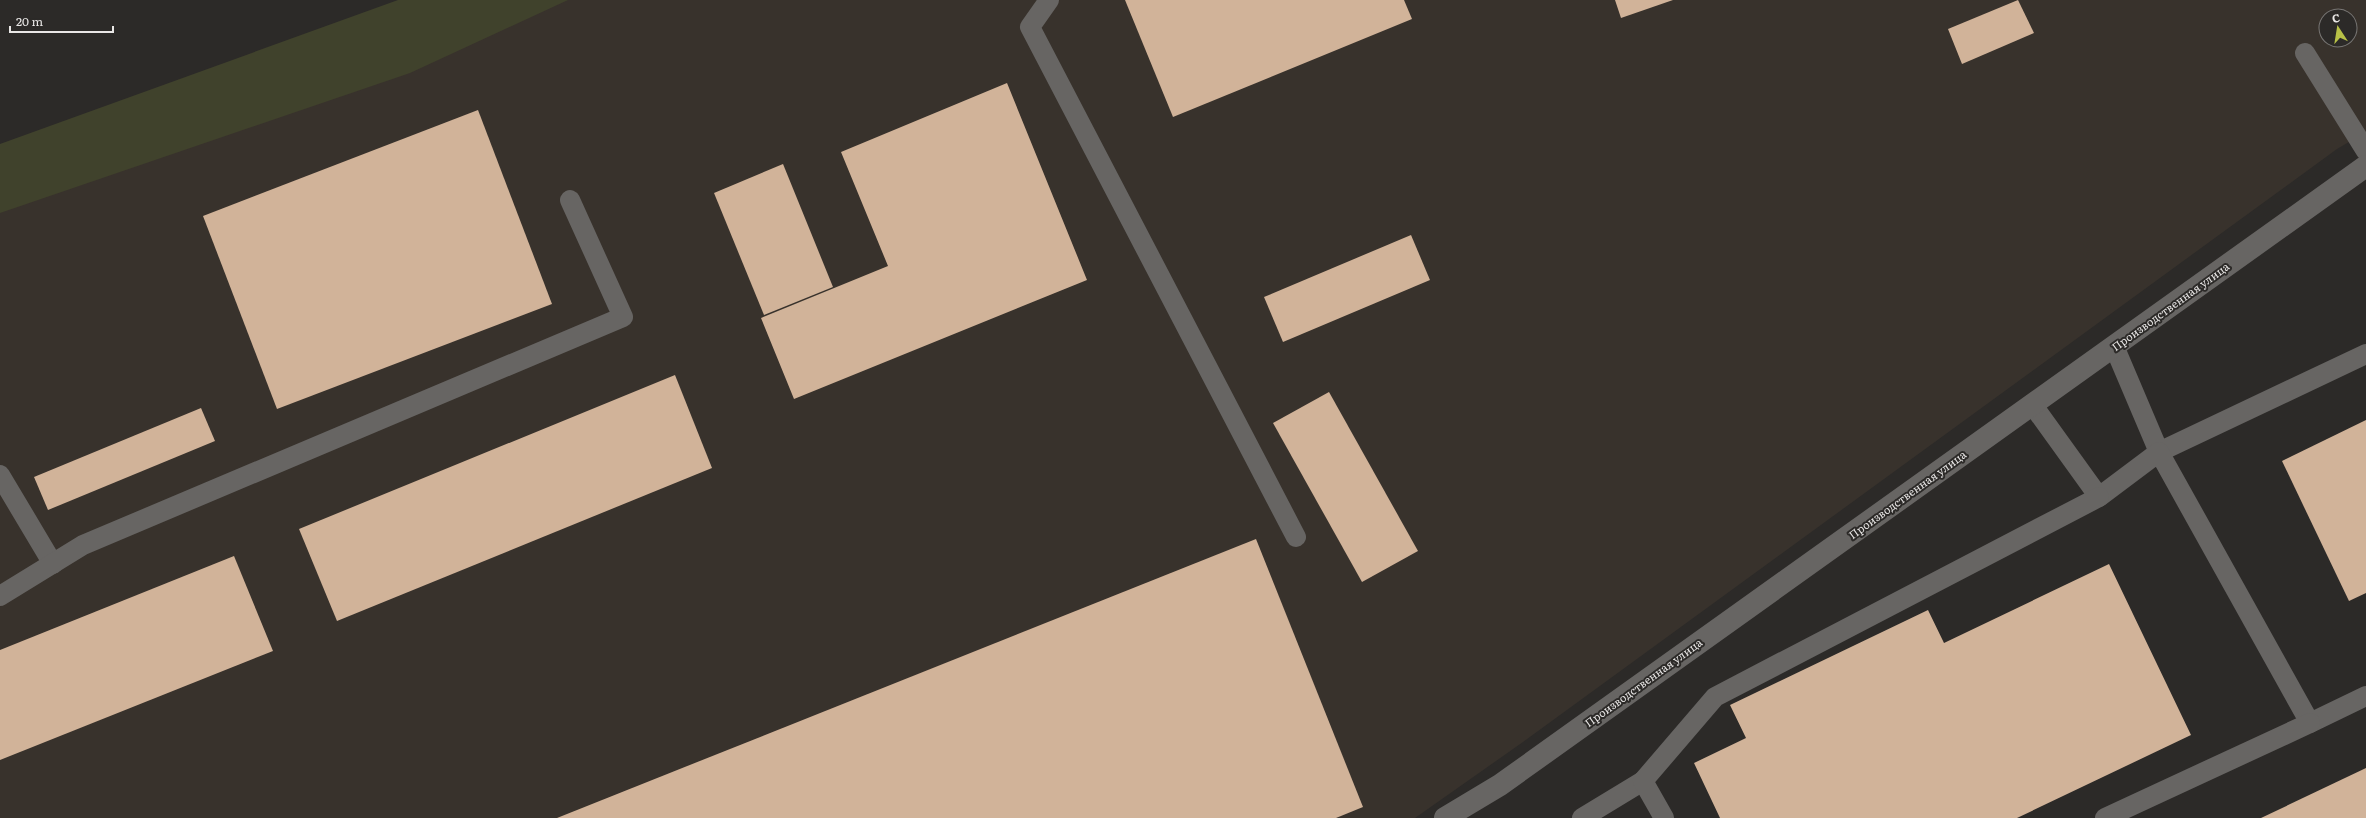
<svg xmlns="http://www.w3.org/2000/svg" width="2366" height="818" font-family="Literata,serif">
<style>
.built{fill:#38322c;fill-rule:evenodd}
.green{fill:#40422c}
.building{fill:#d1b399}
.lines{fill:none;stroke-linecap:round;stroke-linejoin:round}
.lane{stroke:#676563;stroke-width:20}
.street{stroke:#676563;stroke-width:22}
.labels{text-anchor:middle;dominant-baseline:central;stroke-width:4;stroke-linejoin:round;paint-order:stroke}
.street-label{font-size:11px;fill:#e9e7e6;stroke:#2c2a28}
</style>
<rect width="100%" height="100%" fill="#2c2a28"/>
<path class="built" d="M 522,0 L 2366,0 L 2366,132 L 2337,149 L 1523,742 L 1415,818 L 0,818 L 0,192 ZM 2326,16 L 2350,16 L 2350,40 L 2326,40 Z"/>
<path class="green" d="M 398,0 L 568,0 L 410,73 L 0,213 L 0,144 Z"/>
<g class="building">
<path d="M 1125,0 L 1404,0 L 1412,19 L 1173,117 Z"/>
<path d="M 1615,0 L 1673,0 L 1621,18 Z"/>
<path d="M 2018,0 L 2034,33 L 1962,64 L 1948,29 Z"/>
<path d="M 1007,83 L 1087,280 L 794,399 L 761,318 L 888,266 L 841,152 Z"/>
<path d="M 478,110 L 552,304 L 277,409 L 203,216 Z"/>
<path d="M 783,164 L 833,287 L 764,315 L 714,193 Z"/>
<path d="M 1411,235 L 1430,280 L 1283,342 L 1264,297 Z"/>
<path d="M 675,375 L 712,468 L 337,621 L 299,529 Z"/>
<path d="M 1329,392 L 1418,551 L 1362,582 L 1273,423 Z"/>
<path d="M 201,408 L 215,441 L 48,510 L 34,477 Z"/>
<path d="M 2366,420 L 2366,593 L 2349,601 L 2282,461 Z"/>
<path d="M 1256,539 L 1363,807 L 1336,818 L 557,818 Z"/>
<path d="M 234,556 L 273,651 L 0,760 L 0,650 Z"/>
<path d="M 2109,564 L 2191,735 L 2017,818 L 1720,818 L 1694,763 L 1746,738 L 1730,705 L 1928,610 L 1944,643 Z"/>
<path d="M 2366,768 L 2366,818 L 2261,818 Z"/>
</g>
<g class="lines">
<g class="lane">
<path d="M 1049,0 L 1030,27 L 1296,537"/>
<path d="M 2305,53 L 2366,151"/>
<path d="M 2114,346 L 2159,452 L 2366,354"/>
<path d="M 2032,404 L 2099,497 L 2159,452 L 2310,723 L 2366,696"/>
<path d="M 0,475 L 53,564"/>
<path d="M 0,596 L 83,545 L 623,317 L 570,200"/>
<path d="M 1582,818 L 1643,781"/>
<path d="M 1664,818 L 1643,781 L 1715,697 L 2099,497"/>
<path d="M 2105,818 L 2310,723"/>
</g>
<path class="street" d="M 1445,818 L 1500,785 L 2366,166"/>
</g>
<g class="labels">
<g class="street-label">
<text transform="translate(2170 306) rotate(-36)">Производственная улица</text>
<text transform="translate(1907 494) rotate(-36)">Производственная улица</text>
<text transform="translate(1643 682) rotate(-36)">Производственная улица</text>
</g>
</g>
<g transform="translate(2338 28) rotate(348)"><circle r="19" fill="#2c2a28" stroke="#787674"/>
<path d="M0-3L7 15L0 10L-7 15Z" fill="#b8c147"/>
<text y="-6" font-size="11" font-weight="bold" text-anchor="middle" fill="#e9e7e6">С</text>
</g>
<path d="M10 26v6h103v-6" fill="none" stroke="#e9e7e6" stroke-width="2"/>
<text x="16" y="26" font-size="12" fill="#e9e7e6" stroke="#2c2a28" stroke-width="3" paint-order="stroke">20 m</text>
</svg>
